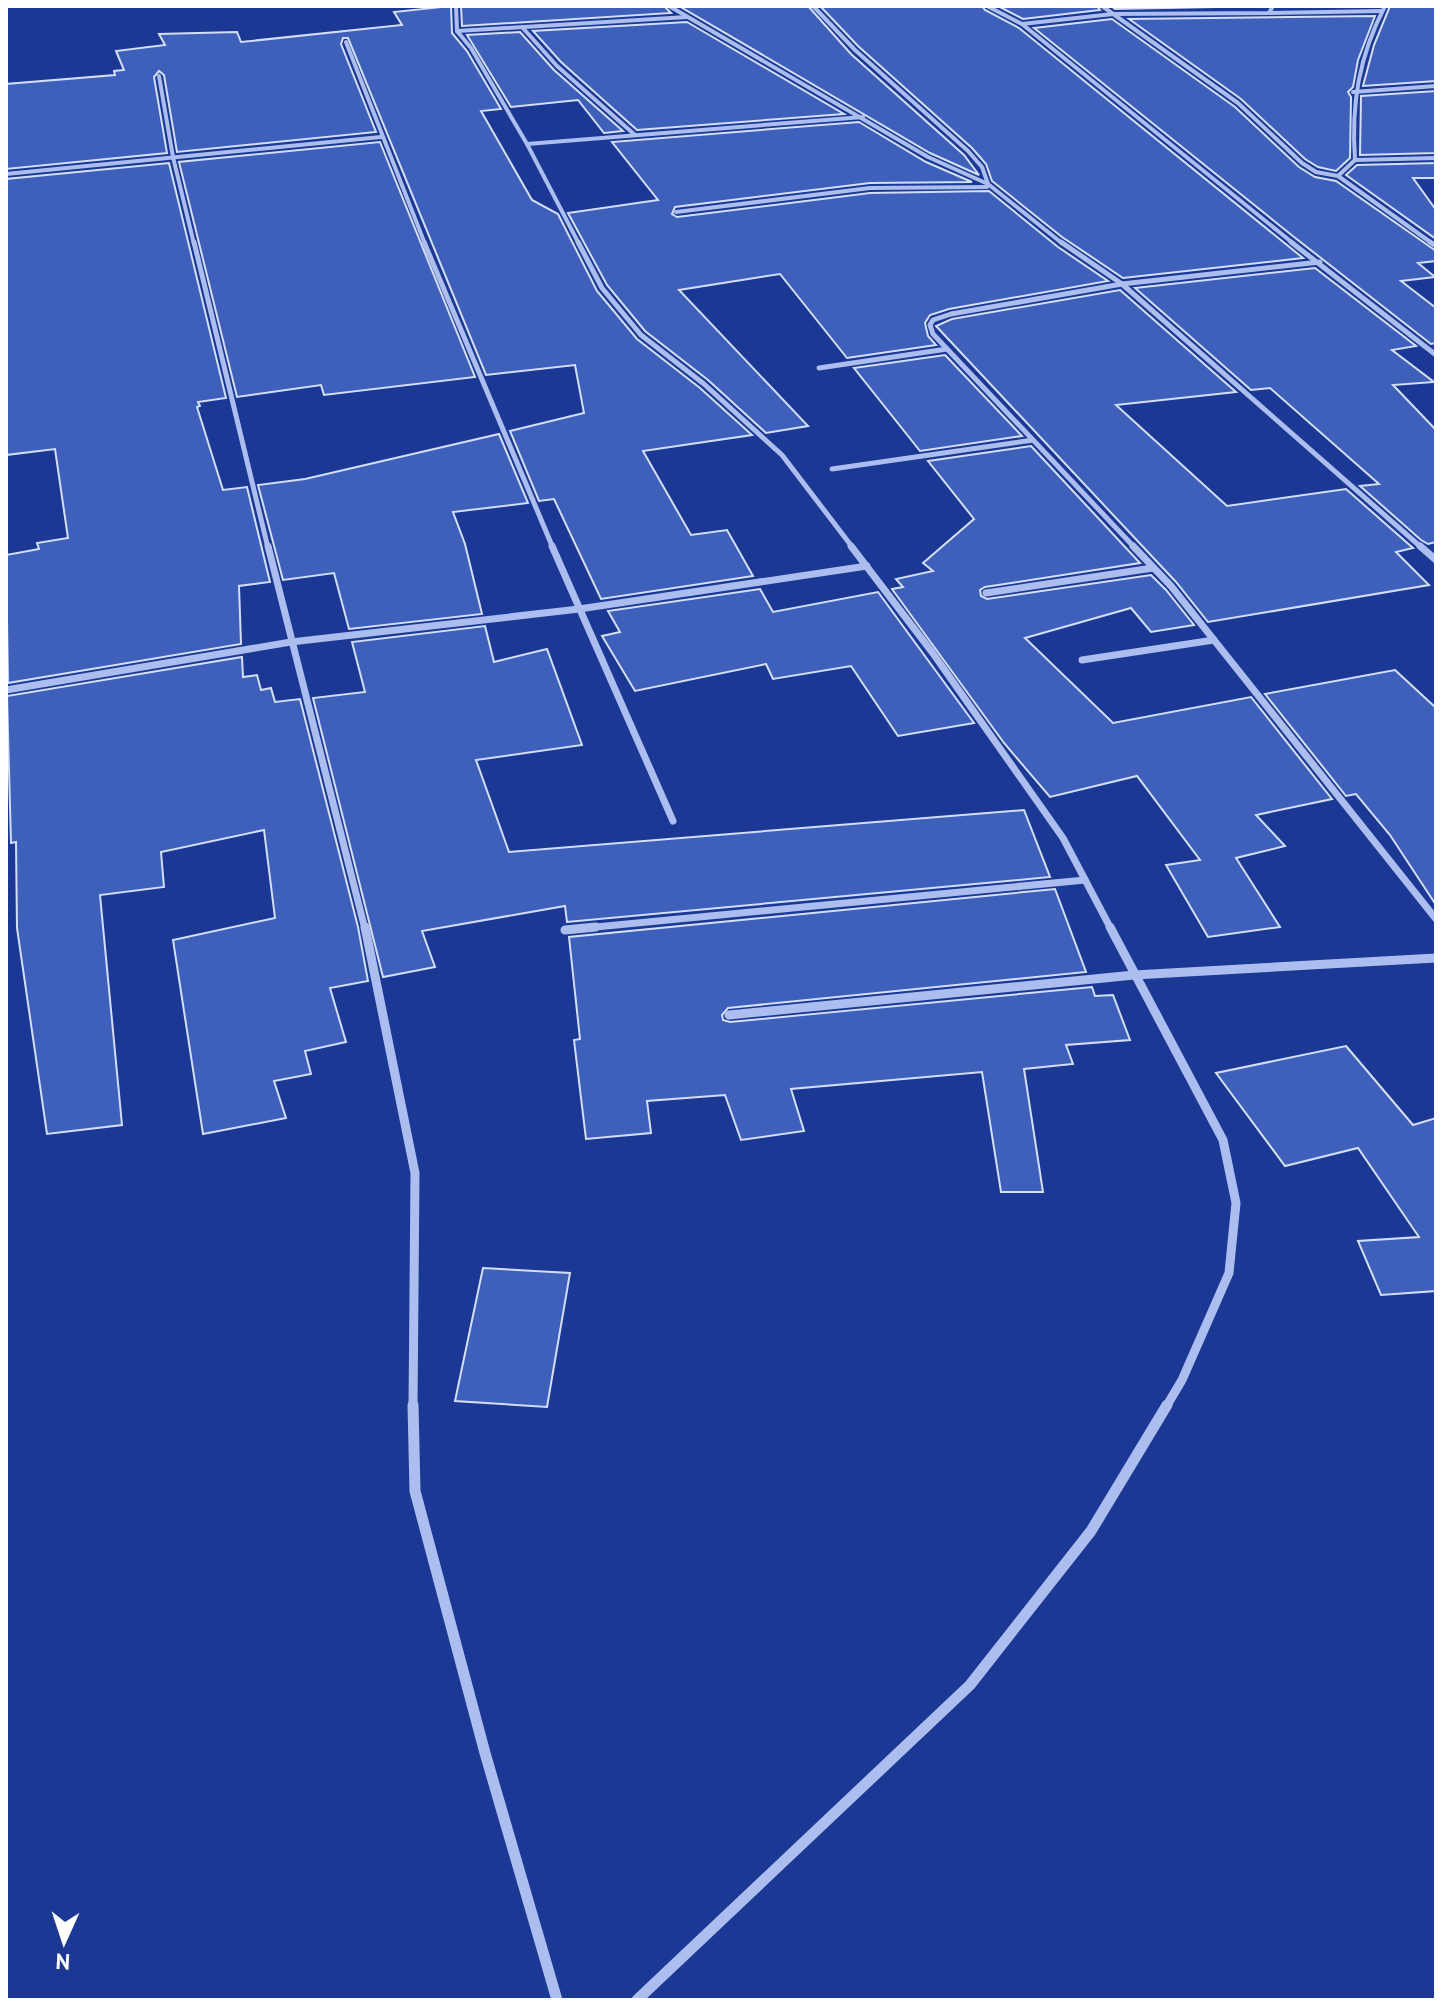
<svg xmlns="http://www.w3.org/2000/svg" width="1442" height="2006" font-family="'PT Sans',sans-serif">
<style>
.building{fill:#3f60ba;stroke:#d3defb;stroke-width:2}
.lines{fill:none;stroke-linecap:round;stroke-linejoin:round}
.minor-far4{stroke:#acbeef;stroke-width:4}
.minor-far3{stroke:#acbeef;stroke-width:5}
.minor-far2{stroke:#acbeef;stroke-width:7}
.minor-far1{stroke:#acbeef;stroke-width:9}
.minor{stroke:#acbeef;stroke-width:11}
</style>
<rect width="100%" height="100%" fill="#1b3994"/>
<g class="building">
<path d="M 451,6 L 452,33 L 467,51 L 501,109 L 481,111 L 532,200 L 558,214 L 597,291 L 637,339 L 700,388 L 752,435 L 643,451 L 691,535 L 727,530 L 753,576 L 601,599 L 554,499 L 539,501 L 510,431 L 584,413 L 575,365 L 486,375 L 348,38 L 343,38 L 341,44 L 376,132 L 177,152 L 164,75 L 159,71 L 154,77 L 167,153 L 6,169 L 6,84 L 115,75 L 114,71 L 124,70 L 116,51 L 165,45 L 159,34 L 237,32 L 241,42 L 402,25 L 394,12 Z"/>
<path d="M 461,6 L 664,6 L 671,13 L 462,26 Z"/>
<path d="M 679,6 L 808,6 L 851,54 L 964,155 L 979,175 L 930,153 Z"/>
<path d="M 820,6 L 982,6 L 985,10 L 1019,28 L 1303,258 L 1123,278 L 1062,237 L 992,181 L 986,164 L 972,148 L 858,46 Z"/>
<path d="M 998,6 L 1097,6 L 1100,10 L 1023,19 Z"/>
<path d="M 1111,6 L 1267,6 L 1115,9 Z"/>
<path d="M 1390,6 L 1436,6 L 1436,81 L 1363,86 L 1374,45 Z"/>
<path d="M 1375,16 L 1358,60 L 1353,87 L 1348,92 L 1351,97 L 1350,158 L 1336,171 L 1318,167 L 1305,159 L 1241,99 L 1129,19 Z"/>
<path d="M 1112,19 L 1235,107 L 1299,167 L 1315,177 L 1336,181 L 1436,251 L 1436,261 L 1418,263 L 1435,277 L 1401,281 L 1436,308 L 1436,343 L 1431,344 L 1294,237 L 1034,28 Z"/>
<path d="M 687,22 L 844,114 L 637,130 L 561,62 L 533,31 Z"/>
<path d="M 520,32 L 554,70 L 623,131 L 604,133 L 578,100 L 511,107 L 467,35 Z"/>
<path d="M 1436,91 L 1436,153 L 1360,155 L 1361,96 Z"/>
<path d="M 859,122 L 926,162 L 972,182 L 870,183 L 675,207 L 672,214 L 677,217 L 870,193 L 989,191 L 1058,247 L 1108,281 L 949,309 L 930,315 L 925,323 L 928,336 L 936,345 L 847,358 L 780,274 L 679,290 L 808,426 L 766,433 L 708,380 L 645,331 L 607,285 L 568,213 L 658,200 L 612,142 Z"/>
<path d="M 380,142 L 475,377 L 324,395 L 321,385 L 237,397 L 179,162 Z"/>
<path d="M 169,163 L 226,398 L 198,402 L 200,406 L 197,407 L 223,490 L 247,487 L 270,582 L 239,586 L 241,644 L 8,683 L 6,555 L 39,549 L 37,543 L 68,538 L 55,449 L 6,455 L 6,179 Z"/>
<path d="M 1436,163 L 1436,178 L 1413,178 L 1436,210 L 1436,239 L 1346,175 L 1357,165 Z"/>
<path d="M 1315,268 L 1416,346 L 1392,350 L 1434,382 L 1393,385 L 1436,430 L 1436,542 L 1428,544 L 1421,540 L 1360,486 L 1379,484 L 1270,388 L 1251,390 L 1135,288 Z"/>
<path d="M 1120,290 L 1236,392 L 1116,405 L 1227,506 L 1346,489 L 1413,548 L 1396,552 L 1429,585 L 1208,622 L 1176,582 L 936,326 L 952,319 Z"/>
<path d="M 945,355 L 1022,436 L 920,451 L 854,368 Z"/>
<path d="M 499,434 L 528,503 L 453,512 L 465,544 L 482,614 L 349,629 L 334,573 L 283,580 L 258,485 L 305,479 Z"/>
<path d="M 1031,446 L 1140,563 L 985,587 L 980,590 L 981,596 L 987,599 L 1151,575 L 1166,590 L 1194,625 L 1151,632 L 1131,608 L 1025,638 L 1113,723 L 1251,697 L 1332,799 L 1256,815 L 1285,846 L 1236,858 L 1280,927 L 1208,937 L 1166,865 L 1200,860 L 1137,776 L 1050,797 L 1004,743 L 892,589 L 903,587 L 896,579 L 933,571 L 923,563 L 974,519 L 928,461 Z"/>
<path d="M 760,589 L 773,612 L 878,592 L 974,723 L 898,736 L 851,666 L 773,679 L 766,664 L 635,691 L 602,636 L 620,632 L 608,611 Z"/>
<path d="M 485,626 L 494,662 L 547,649 L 582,745 L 476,760 L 509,852 L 1024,810 L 1050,877 L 567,922 L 565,906 L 422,931 L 435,967 L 383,977 L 313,698 L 365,692 L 352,642 Z"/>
<path d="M 242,657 L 243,677 L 257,675 L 261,690 L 271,688 L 275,702 L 300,699 L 358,927 L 368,981 L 330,988 L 346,1042 L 305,1051 L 311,1074 L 274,1081 L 286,1118 L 203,1134 L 173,940 L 275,918 L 264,830 L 161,852 L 164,887 L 100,895 L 122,1125 L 47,1134 L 17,928 L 16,842 L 11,843 L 7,696 Z"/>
<path d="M 1395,670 L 1436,708 L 1436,905 L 1390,835 L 1356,794 L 1346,796 L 1265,694 Z"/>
<path d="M 1055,889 L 1086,972 L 728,1008 L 722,1015 L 723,1020 L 730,1022 L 1092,987 L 1095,996 L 1113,995 L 1130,1040 L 1066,1045 L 1073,1064 L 1024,1069 L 1043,1192 L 1001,1192 L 982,1072 L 791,1089 L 804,1131 L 741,1140 L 725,1095 L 647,1101 L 651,1133 L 586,1139 L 574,1040 L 580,1039 L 569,937 Z"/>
<path d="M 1346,1046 L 1413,1125 L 1436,1118 L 1436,1291 L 1381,1295 L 1358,1241 L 1419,1237 L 1358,1148 L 1285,1166 L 1216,1073 Z"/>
<path d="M 483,1268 L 570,1273 L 547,1407 L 455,1401 Z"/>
</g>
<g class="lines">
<g class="minor-far4">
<path d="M 456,6 L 457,31 L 471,48 L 527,144 L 579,244"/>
<path d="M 669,6 L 928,157 L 988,184 L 1063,244"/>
<path d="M 813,6 L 855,50 L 968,151 L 982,167 L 988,184"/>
<path d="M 987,6 L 1022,24 L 1294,244"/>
<path d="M 1102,6 L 1238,103 L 1302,163 L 1316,172 L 1338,176 L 1433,244"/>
<path d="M 1269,13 L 1382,11"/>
<path d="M 1022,24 L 1113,14 L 1269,13 L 1273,6"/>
<path d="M 522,27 L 557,66 L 635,135"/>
<path d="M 457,31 L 687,17"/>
<path d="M 346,42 L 425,244"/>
<path d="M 159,76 L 173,157 L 194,244"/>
<path d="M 1353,92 L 1436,86"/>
<path d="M 527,144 L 863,117"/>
<path d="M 1355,160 L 1436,158"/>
<path d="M 6,174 L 381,137"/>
<path d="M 1338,176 L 1355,160 C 1351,104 1359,56 1385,6"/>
<path d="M 676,212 L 870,188 L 987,187"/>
</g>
<g class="minor-far3">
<path d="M 194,242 L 268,548"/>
<path d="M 424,242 L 553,548"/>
<path d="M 578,242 L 602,288 L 641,335 L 704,384 L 782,455 L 853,548"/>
<path d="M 1061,242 L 1122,284 L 1422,548"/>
<path d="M 1291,242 L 1436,355"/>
<path d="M 1430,242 L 1436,246"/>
<path d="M 819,368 L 947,349"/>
<path d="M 832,469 L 1033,440"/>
<path d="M 1135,548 L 933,334 L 930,325 L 933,320 L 951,314 L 1122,284 L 1320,262"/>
</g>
<g class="minor-far2">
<path d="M 268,546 L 365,929"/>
<path d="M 552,546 L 673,821"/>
<path d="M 851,546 L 932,652 L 1063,838 L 1111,929"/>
<path d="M 1133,546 L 1171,586 L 1436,919"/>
<path d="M 1420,546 L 1436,560"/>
<path d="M 986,593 L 1153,568"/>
<path d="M 1082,660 L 1214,640"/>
<path d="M 6,690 L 291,642 L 579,609 L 867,566"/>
<path d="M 575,929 L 1085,880"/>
</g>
<g class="minor-far1">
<path d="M 365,927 L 415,1173 L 413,1407"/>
<path d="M 1110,927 L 1223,1140 L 1236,1203 L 1229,1273 L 1182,1380 L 1166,1407"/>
<path d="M 565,930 L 596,927"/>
<path d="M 729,1015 L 1134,975 L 1436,958"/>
</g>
<g class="minor">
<path d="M 413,1405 L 415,1491 L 485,1753 L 557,2000"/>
<path d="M 637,2000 L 970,1685 L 1091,1531 L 1167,1405"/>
</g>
</g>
<rect width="1442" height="2006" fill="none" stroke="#ffffff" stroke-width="16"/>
<g transform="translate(64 1942) rotate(183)" stroke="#1b3994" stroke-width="6" paint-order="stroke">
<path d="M0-6L14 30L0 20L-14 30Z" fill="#ffffff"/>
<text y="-12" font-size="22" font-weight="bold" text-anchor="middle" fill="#ffffff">N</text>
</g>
</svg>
